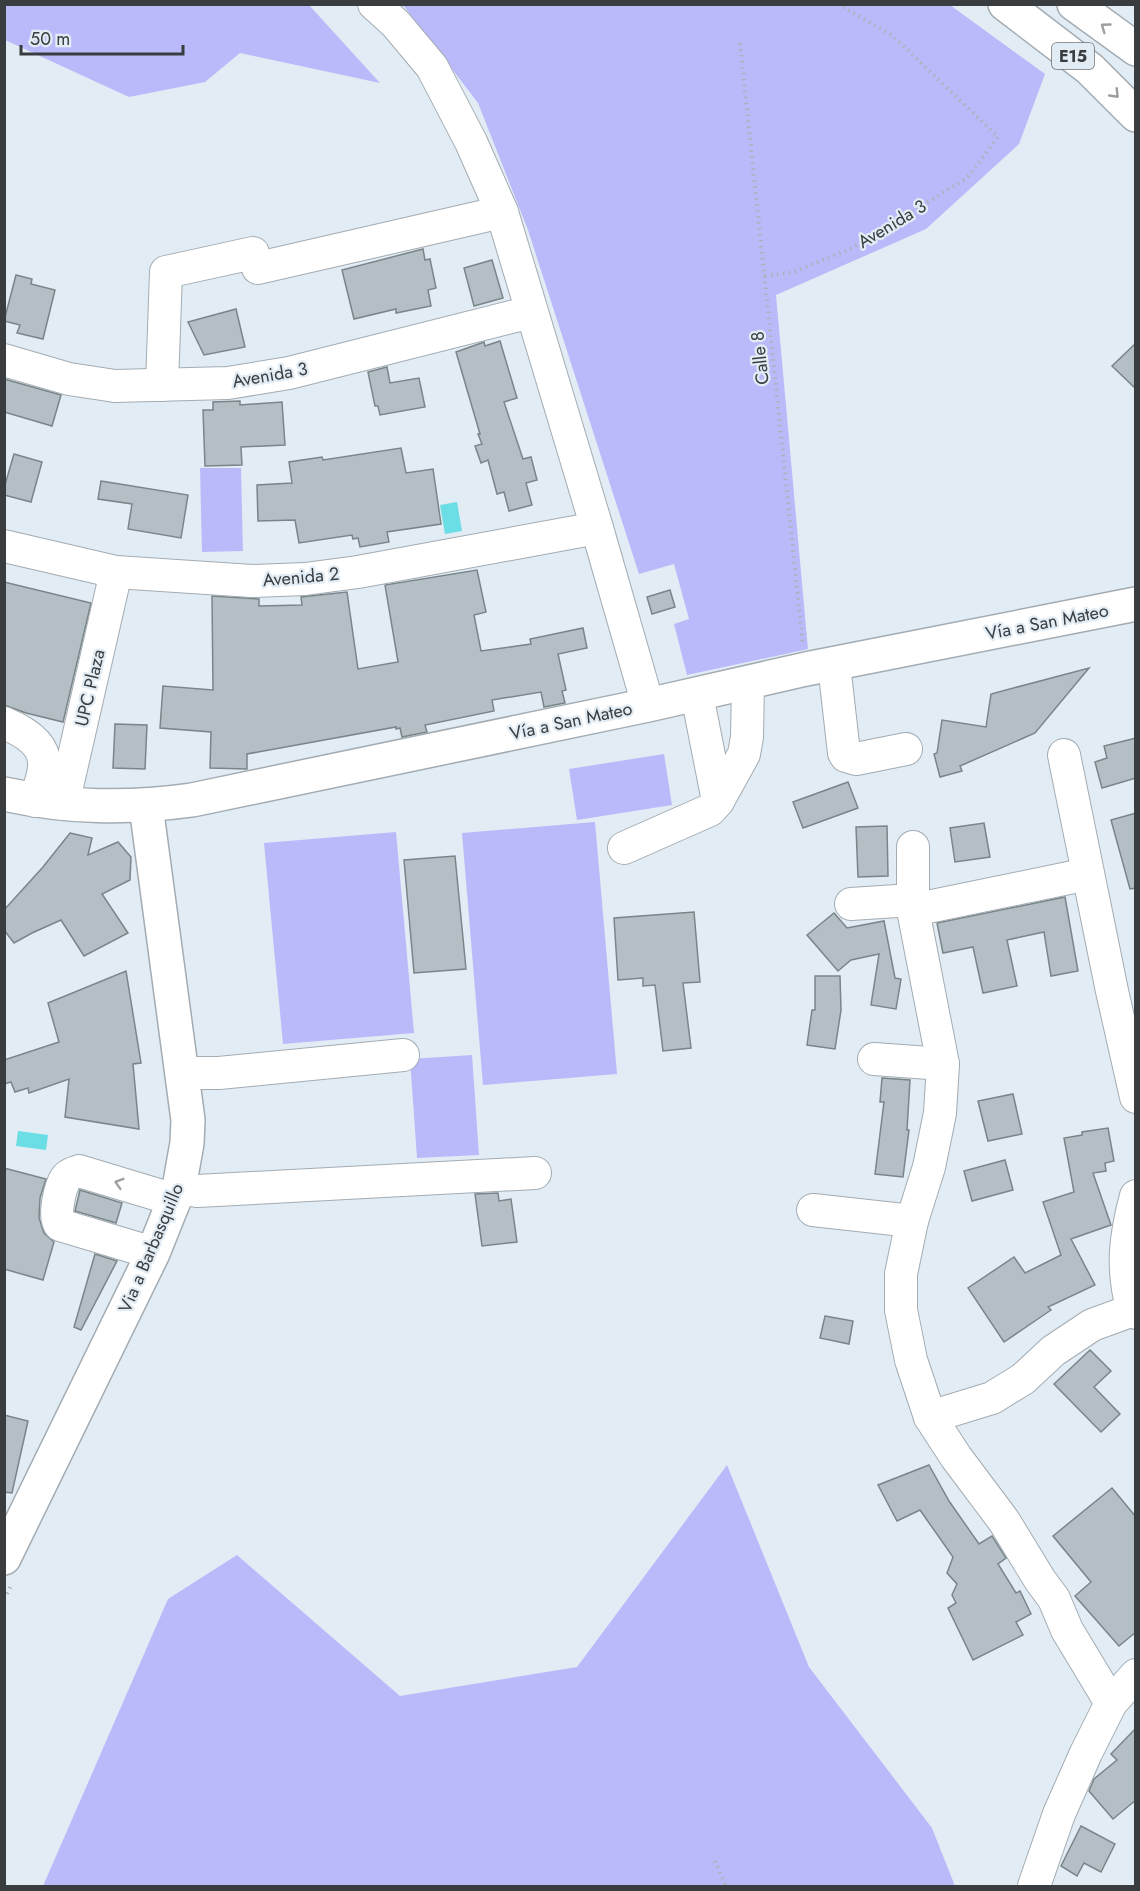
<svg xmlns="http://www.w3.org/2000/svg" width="1140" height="1891" font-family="Jost,sans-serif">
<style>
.green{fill:#babafb}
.water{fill:#6bdde4}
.building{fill:#b3bfc4;stroke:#798589;stroke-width:1.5}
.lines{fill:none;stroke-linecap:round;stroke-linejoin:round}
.minor-casing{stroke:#a3acb3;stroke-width:34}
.major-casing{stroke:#a3acb3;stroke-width:36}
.highway-casing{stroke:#a3acb3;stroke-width:36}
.path{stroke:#abb3ba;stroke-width:4;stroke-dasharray:1.5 4.5;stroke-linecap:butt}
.minor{stroke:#fff;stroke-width:32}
.major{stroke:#fff;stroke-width:33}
.highway{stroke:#fff;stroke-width:33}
.oneway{stroke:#9c9ea0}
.labels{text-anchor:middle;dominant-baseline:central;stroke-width:4.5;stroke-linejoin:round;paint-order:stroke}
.shield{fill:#e2ecf4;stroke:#6c7276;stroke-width:1.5}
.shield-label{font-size:16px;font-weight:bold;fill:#393d40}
.street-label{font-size:18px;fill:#393d40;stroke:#e2ecf4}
</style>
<rect width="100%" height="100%" fill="#e2ecf4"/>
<g class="green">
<path d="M 5,4 L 309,5 L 380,83 L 240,53 L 205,82 L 129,97 L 5,40 Z"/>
<path d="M 403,5 L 950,5 L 1045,74 L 1019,144 L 926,229 L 776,295 L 808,649 L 687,675 L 674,624 L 689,619 L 674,564 L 639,574 L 528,230 L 478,103 Z"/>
<path d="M 200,468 L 241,468 L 243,551 L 202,552 Z"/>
<path d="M 664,754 L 672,805 L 577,820 L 569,769 Z"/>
<path d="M 595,822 L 617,1074 L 483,1085 L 462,833 Z"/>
<path d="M 396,832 L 414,1033 L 283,1044 L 264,843 Z"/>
<path d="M 472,1055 L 479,1155 L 417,1158 L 410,1059 Z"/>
<path d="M 727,1465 L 809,1667 L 932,1828 L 955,1886 L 43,1886 L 168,1599 L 237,1555 L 400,1696 L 577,1667 Z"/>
</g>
<g class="water">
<path d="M 457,502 L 462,531 L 445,534 L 440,505 Z"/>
<path d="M 18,1131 L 48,1135 L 46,1150 L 16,1146 Z"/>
</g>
<g class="building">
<path d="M 423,249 L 425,260 L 430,259 L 436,288 L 428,290 L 431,306 L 396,313 L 396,309 L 354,319 L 342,270 Z"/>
<path d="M 492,260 L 503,298 L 474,306 L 464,268 Z"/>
<path d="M 16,275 L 32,279 L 31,284 L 55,290 L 43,339 L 17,333 L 20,325 L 4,321 Z"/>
<path d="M 236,309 L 245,347 L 204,355 L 188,322 Z"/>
<path d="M 500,341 L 517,398 L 504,402 L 523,459 L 531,457 L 537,480 L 526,483 L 532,505 L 509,511 L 504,492 L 497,494 L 488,460 L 481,463 L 475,446 L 482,444 L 478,434 L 480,434 L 456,352 L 484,342 L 485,346 Z"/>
<path d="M 1136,343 L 1136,389 L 1112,366 Z"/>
<path d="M 387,367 L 390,383 L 419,378 L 425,407 L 380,415 L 378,406 L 375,406 L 368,372 Z"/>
<path d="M 4,379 L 61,395 L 52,426 L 4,412 Z"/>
<path d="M 240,401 L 240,405 L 282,402 L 285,445 L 241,447 L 242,465 L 205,466 L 203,410 L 213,410 L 213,402 Z"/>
<path d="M 401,448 L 406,473 L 433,469 L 441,524 L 387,532 L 389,542 L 360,547 L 358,538 L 353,539 L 352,535 L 299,543 L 295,520 L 258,521 L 257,485 L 292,483 L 289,462 L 322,457 L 323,460 Z"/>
<path d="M 14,454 L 42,462 L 31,502 L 4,495 L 4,488 Z"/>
<path d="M 101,481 L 188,495 L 181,538 L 128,529 L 132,504 L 98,499 Z"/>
<path d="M 477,570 L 486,612 L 474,615 L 481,651 L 531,644 L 530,639 L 583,628 L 587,648 L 558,654 L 566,690 L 562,691 L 565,703 L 544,707 L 541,692 L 492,700 L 494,711 L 425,725 L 427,732 L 402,737 L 400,728 L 396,729 L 396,727 L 247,754 L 247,769 L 210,768 L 211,732 L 160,728 L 163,686 L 213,690 L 212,596 L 259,599 L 259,606 L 302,605 L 301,597 L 347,592 L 358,669 L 398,662 L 385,585 Z"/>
<path d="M 4,582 L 91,603 L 63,722 L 26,713 L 4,705 Z"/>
<path d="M 670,590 L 675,607 L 652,614 L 647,597 Z"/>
<path d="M 1089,668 L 1035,733 L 960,766 L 962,771 L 940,777 L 934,754 L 937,753 L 942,720 L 986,727 L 991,694 Z"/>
<path d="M 115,724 L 147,725 L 145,769 L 113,768 Z"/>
<path d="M 1136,738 L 1136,778 L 1102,788 L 1095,762 L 1107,758 L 1104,746 Z"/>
<path d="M 848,782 L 858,808 L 803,828 L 793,802 Z"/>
<path d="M 1136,813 L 1136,888 L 1130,889 L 1111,820 Z"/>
<path d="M 984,823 L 990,857 L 955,862 L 950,828 Z"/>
<path d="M 887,826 L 888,876 L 858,877 L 856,827 Z"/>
<path d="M 70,833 L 92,838 L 88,855 L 118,842 L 131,857 L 130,880 L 102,894 L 128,933 L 84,956 L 61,920 L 32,933 L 14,943 L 4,930 L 4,910 L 43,867 Z"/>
<path d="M 455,856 L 466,969 L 414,973 L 404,860 Z"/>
<path d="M 1065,897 L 1078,971 L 1051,976 L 1044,932 L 1007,940 L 1017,986 L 983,993 L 973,947 L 943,953 L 937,923 Z"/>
<path d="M 694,912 L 700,982 L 683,983 L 691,1048 L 663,1051 L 655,985 L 643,986 L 643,978 L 618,980 L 614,918 Z"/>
<path d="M 834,913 L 847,928 L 884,921 L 895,978 L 901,979 L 896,1009 L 871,1005 L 879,954 L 851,960 L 838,971 L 807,935 Z"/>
<path d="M 126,971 L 141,1063 L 133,1064 L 139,1129 L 65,1117 L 69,1079 L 29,1093 L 28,1088 L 15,1092 L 11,1082 L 4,1084 L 4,1060 L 59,1042 L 48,1003 Z"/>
<path d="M 815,976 L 840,976 L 841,1010 L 835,1049 L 807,1045 L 812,1010 L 815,1010 Z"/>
<path d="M 882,1078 L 910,1080 L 907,1130 L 909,1130 L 903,1177 L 875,1174 L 884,1102 L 880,1102 Z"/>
<path d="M 1013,1094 L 1022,1134 L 988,1141 L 978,1101 Z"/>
<path d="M 1108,1128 L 1114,1161 L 1105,1163 L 1106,1171 L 1093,1173 L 1111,1225 L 1071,1239 L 1095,1285 L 1048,1307 L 1051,1310 L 1004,1342 L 968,1288 L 1014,1257 L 1025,1273 L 1061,1255 L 1043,1202 L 1074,1192 L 1064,1138 L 1082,1135 L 1082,1132 Z"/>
<path d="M 1005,1160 L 1013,1190 L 972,1201 L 964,1171 Z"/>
<path d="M 4,1168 L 46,1179 L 40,1198 L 39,1218 L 44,1233 L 54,1242 L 43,1280 L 4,1269 Z"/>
<path d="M 80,1190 L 122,1203 L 116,1223 L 75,1211 Z"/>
<path d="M 498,1193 L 499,1201 L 511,1199 L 517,1242 L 482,1246 L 475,1194 Z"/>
<path d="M 95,1254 L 117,1261 L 81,1330 L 74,1327 Z"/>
<path d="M 825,1316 L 853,1321 L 849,1344 L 820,1338 Z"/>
<path d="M 1090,1350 L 1111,1371 L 1094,1387 L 1120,1414 L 1101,1432 L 1054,1384 Z"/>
<path d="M 4,1415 L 28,1421 L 12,1493 L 4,1492 Z"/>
<path d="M 929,1465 L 949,1501 L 979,1544 L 992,1536 L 1006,1558 L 998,1564 L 1016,1593 L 1020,1591 L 1031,1614 L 1016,1622 L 1023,1635 L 973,1660 L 948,1608 L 956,1603 L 952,1595 L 957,1584 L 947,1573 L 953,1557 L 920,1510 L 897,1521 L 878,1485 Z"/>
<path d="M 1112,1488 L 1136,1517 L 1136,1632 L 1119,1646 L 1075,1596 L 1091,1582 L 1053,1536 Z"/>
<path d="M 1136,1728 L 1136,1800 L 1113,1819 L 1089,1791 L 1094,1779 L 1117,1760 L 1111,1754 Z"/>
<path d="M 1081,1826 L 1115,1844 L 1101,1872 L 1084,1863 L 1077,1876 L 1061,1866 Z"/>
</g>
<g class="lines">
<defs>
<g id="minor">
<path d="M 374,4 L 396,24 L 432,67 L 471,142 L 502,212 L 597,528 L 648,705"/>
<path d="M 4,360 L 69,379 L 115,386 L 228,383 L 289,373 L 531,312"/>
<path d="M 162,385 L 166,272 L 253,253 L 258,268 L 502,212"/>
<path d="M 4,546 L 116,572 L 252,581 L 305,579 L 358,572 L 597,528"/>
<path d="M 834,665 L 844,753 L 846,756 L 856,759 L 906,749"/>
<path d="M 4,723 C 21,730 44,742 44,763 C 45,775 38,789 35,801"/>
<path d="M 1064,755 L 1112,991 L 1136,1097"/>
<path d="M 718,801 L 744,754 L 747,737 L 748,683"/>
<path d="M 63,804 L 116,572"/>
<path d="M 624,848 L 710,810 L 718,801 L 700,710 L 696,695"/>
<path d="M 1088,874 L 913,910 L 943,1064 L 940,1113 L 929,1167 L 912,1221 L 901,1274 L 901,1310 L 911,1360 L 930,1417 L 956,1457 L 1004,1521 L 1040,1580 L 1054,1599 L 1067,1630 L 1111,1703"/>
<path d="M 851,904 L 912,900"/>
<path d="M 913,910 L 913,847"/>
<path d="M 874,1059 L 943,1064"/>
<path d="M 182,1073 L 219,1073 L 403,1055"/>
<path d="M 179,1188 L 197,1191 L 535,1173"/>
<path d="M 1136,1196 C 1125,1237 1121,1269 1133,1311 L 1136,1313"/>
<path d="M 813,1210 L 912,1221"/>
<path d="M 153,1253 L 60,1225 C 53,1217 60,1187 66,1178 C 69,1174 74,1173 79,1171 L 175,1200"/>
<path d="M 930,1417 L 992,1398 L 1023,1379 L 1053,1351 L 1092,1325 L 1136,1309"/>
<path d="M 1034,1886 L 1059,1814 L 1086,1753 L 1111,1703 L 1136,1675"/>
</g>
<g id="major">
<path d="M 4,794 C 69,808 126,809 192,800 L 648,705 L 806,669 L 1136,604"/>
<path d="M 4,1558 L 153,1253 L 179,1188 L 187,1143 L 188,1120 L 146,806"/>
</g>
<g id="highway">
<path d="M 1005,4 L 1090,69 L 1136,115"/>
<path d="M 1074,4 L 1136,49"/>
</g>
</defs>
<use href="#minor" class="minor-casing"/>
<use href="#major" class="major-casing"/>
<use href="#highway" class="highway-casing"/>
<g class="path">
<path d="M 740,43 L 803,645"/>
<path d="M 765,276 L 794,272 L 852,248 L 967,178 L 998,137 L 893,36 L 838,4"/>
<path d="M 4,1599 L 12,1584"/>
<path d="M 715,1861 L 726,1886"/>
</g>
<use href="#minor" class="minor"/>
<use href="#major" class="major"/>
<use href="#highway" class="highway"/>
</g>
<defs><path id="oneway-chevron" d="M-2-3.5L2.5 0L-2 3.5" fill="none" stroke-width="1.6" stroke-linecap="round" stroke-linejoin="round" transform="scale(1.5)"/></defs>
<g class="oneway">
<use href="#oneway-chevron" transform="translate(1105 27) rotate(-144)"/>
<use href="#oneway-chevron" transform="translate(1115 94) rotate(46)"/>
<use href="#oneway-chevron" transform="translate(119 1183) rotate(-163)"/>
</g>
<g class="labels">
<rect class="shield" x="1052" y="43" width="42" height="26" rx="4.5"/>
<g class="shield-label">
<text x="1073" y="56">E15</text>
</g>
<g class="street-label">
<text transform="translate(892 224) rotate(-31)">Avenida 3</text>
<text transform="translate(760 358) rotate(-96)">Calle 8</text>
<text transform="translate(270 375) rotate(-10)">Avenida 3</text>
<text transform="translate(301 577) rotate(-5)">Avenida 2</text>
<text transform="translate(1047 622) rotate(-11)">Vía a San Mateo</text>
<text transform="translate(90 688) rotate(-77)">UPC Plaza</text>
<text transform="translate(571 721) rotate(-12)">Vía a San Mateo</text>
<text transform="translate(151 1248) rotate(-67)">Via a Barbasquillo</text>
</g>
</g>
<rect width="1140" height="1891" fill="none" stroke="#393d40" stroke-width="12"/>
<path d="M21 45v9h162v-9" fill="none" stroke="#393d40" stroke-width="3"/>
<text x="30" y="45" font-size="18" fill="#393d40" stroke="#e2ecf4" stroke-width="4.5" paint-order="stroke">50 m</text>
</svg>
